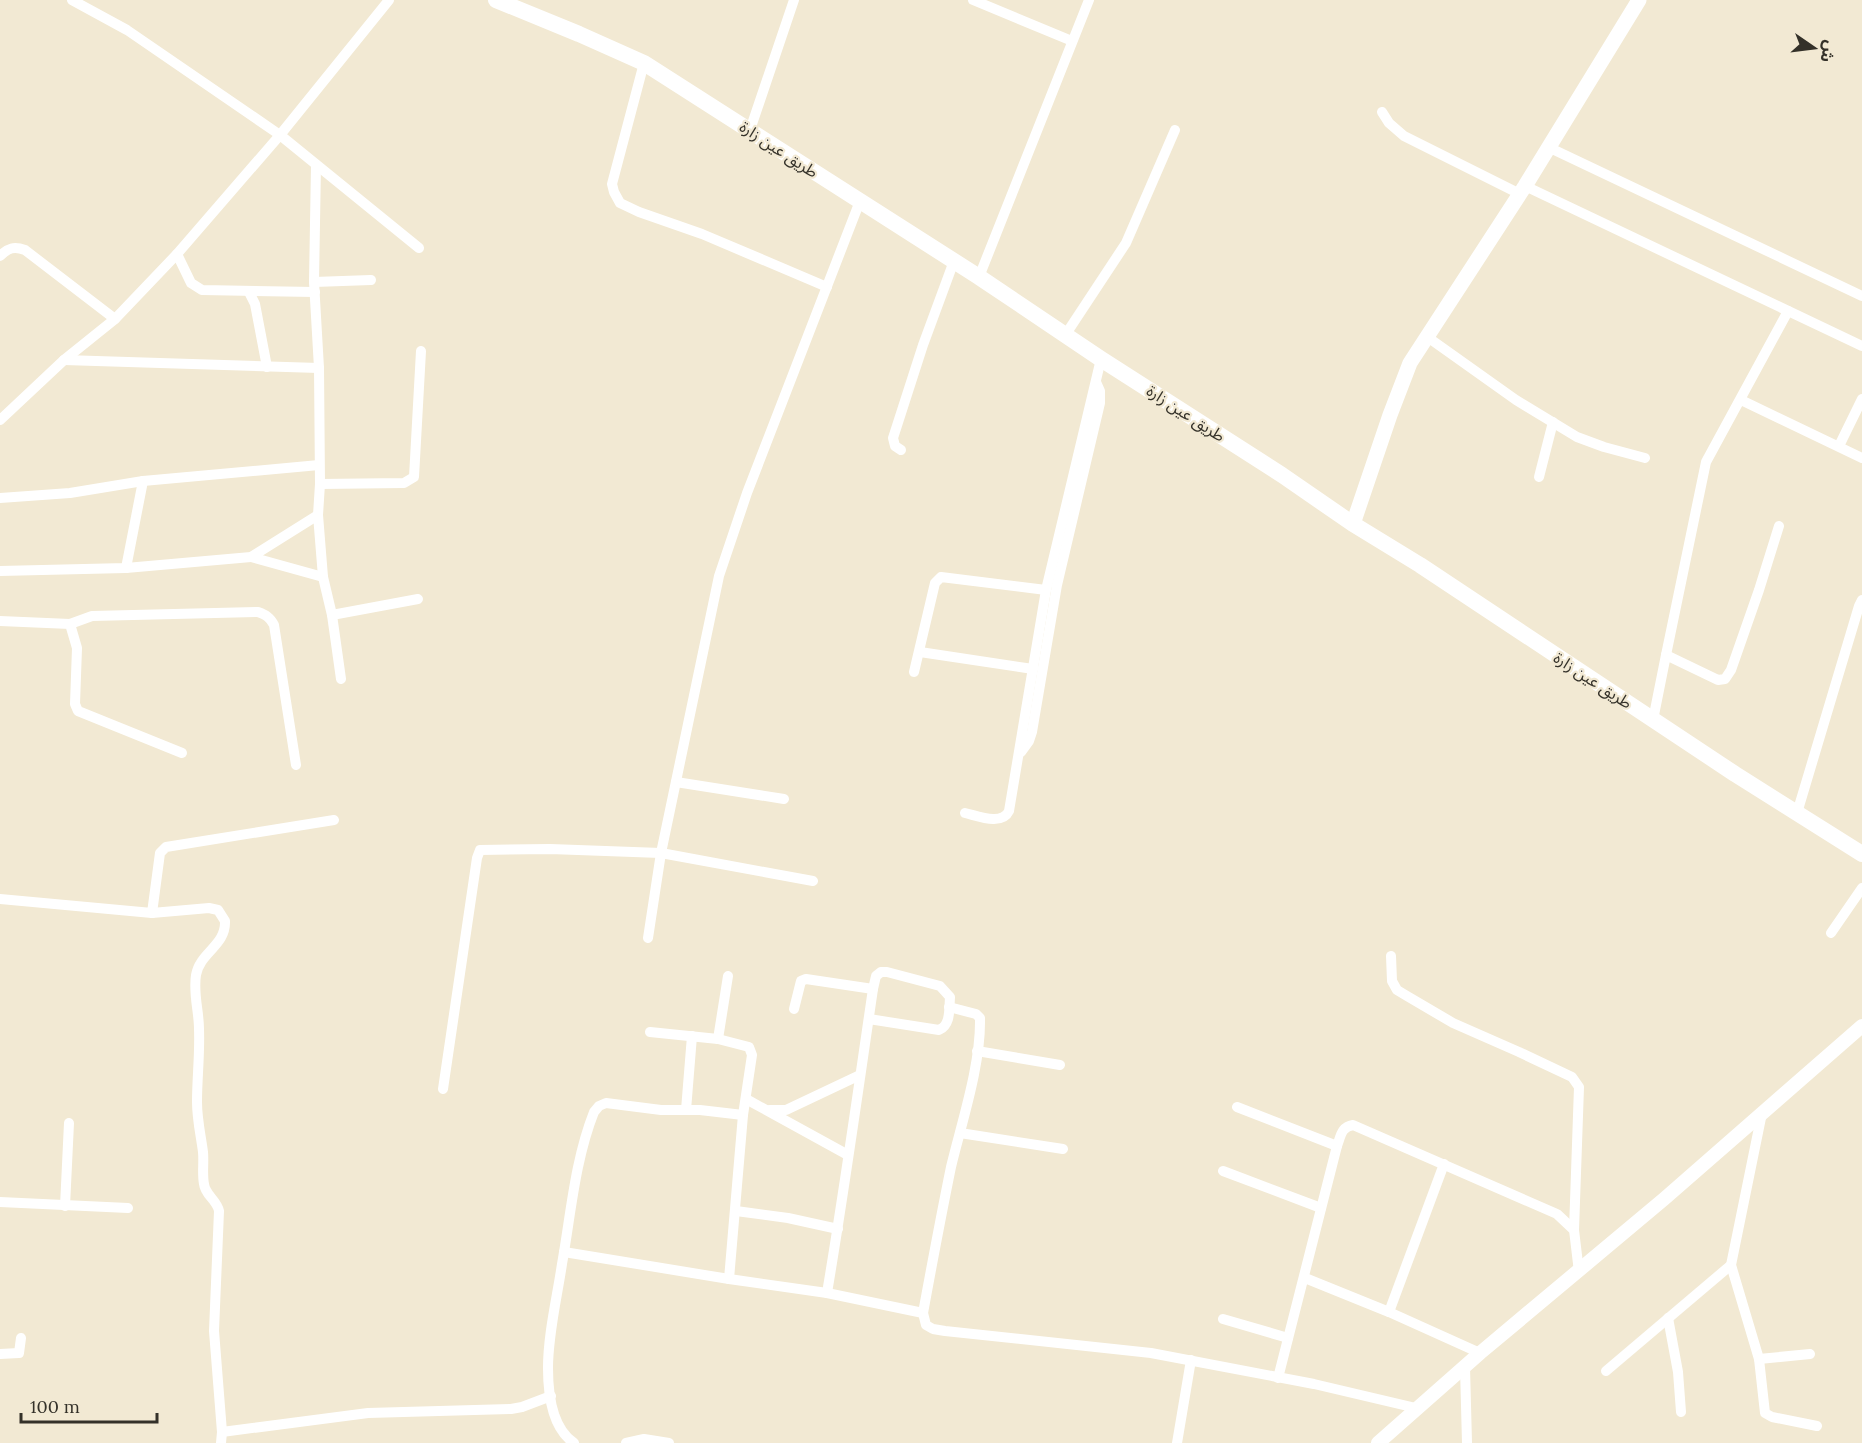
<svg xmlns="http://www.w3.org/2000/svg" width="1862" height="1443" font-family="Lora,'Noto Sans Arabic',serif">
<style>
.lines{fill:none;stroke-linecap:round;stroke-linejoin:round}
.minor{stroke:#fff;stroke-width:10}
.tertiary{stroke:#fff;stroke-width:14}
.secondary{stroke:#fff;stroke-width:15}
.primary{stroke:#fff;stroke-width:16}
.labels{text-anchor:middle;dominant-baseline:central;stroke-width:4.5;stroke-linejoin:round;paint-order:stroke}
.street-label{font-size:16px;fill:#343129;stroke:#f2e9d3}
</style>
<rect width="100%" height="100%" fill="#f2e9d3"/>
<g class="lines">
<g class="minor">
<path d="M 72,0 L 127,30 L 280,135 L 419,248"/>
<path d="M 973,0 L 1072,41"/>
<path d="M 644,63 L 612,184 L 614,192 L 620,203 L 639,212 L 702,234 L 827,287"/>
<path d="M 1382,112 L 1389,123 L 1404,136 L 1520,194"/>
<path d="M 750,130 L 794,0"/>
<path d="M 1548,147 L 1862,296"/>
<path d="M 316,165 L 314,282 L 319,368 L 320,484 L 318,515 L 323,577 L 332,615 L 341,679"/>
<path d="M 1525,186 L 1862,346"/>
<path d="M 177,254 L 191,283 L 202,290 L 315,292"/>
<path d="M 0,256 C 8,248 14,246 25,250 L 115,319"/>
<path d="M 979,277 L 1089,0"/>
<path d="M 314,282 L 371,280"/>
<path d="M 249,292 L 255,304 L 267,367"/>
<path d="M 1066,334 L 1126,243 L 1175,130"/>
<path d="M 1426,336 L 1516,400 L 1577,437 L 1604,447 L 1645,458"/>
<path d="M 64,360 L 319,368"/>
<path d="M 1741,400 L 1862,458"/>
<path d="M 0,420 L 64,360 L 115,319 L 177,254 L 280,135 L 389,0"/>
<path d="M 1839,446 L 1862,399"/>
<path d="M 901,450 L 895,446 L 893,438 L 923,345 L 954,261"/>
<path d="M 1539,477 L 1553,422"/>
<path d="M 320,484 L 404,483 L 414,477 L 421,351"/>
<path d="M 0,498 L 70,493 L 143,481 L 319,465"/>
<path d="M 251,557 L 323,577"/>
<path d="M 126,568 L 143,481"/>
<path d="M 0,571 L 126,568 L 251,557 L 318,515"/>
<path d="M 332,615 L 418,599"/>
<path d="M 0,621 L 70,624 L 92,616 L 258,612 C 266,615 270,617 274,625 L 296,765"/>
<path d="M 70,624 L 77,648 L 75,704 L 78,711 L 182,753"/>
<path d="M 920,652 L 1033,669"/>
<path d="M 1666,655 L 1706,462 L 1788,311"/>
<path d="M 914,672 L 935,583 L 941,577 L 1046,590"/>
<path d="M 1653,720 L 1666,655 L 1718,680 L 1725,679 L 1731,670 L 1759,590 L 1779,526"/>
<path d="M 1021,752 L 1029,741 L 1032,732 L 1057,585 L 1100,403 L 1100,391 L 1096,382"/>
<path d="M 676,782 L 784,799"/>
<path d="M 965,813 C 978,816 1002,826 1009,811 L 1046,590 L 1101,359"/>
<path d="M 1797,813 L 1859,606 L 1862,600"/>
<path d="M 0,899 L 152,913 L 160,853 L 166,847 L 334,820"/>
<path d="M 152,913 L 209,908 L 218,910 L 225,921 C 226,946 200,952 196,975 C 193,994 199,1011 199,1029 C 200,1054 197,1078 197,1102 C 197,1120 201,1136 203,1152 C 204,1163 202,1174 204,1184 C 205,1195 217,1200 219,1211 L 214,1331 L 222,1432 L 221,1443"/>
<path d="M 1831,933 L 1862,888"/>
<path d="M 648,938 L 661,853 L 719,576 L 747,493 L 860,201"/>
<path d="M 1391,956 L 1392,981 L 1397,990 L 1407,996 L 1453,1023 L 1519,1052 L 1572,1077 L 1579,1087 L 1574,1230"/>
<path d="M 949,1007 L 976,1014 L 980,1018 C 981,1065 962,1121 951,1167 C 941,1216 932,1264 923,1313 L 926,1325 L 933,1329 L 945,1331 L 1151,1353 L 1314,1384 L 1416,1408"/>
<path d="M 794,1009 L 801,981 L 806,979 L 873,989"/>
<path d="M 650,1032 L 718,1039 L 749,1047 L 752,1055 L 743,1115 L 729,1279"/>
<path d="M 718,1039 L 728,976"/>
<path d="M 977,1051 L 1060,1065"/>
<path d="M 443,1089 L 477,858 L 480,850 L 550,849 L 661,853 L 813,881"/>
<path d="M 746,1099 L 848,1155"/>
<path d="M 1237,1107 L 1337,1146"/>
<path d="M 686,1110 L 692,1036"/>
<path d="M 770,1110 L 786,1110 L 860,1075"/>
<path d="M 1762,1113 L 1731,1265 L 1759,1359 L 1765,1413 L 1772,1417 L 1817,1426"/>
<path d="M 960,1133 L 1063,1149"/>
<path d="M 1223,1171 L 1321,1208"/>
<path d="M 0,1202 L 128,1208"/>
<path d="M 65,1206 L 69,1123"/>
<path d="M 736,1211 L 788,1218 L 838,1229"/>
<path d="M 564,1252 L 729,1279 L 827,1293 L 923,1313"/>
<path d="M 1305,1278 L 1389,1312 L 1480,1353"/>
<path d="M 827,1293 C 844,1192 858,1091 873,989 L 876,976 L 881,972 L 887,972 L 940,986 L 950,997 C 949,1009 951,1025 939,1030 L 869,1019"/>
<path d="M 1389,1312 L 1444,1164"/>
<path d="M 1668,1318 L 1678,1372 L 1681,1412"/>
<path d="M 1223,1319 L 1288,1338"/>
<path d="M 0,1354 L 19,1353 L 21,1338"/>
<path d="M 1759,1359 L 1810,1354"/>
<path d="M 1465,1367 L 1467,1443"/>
<path d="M 1606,1371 L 1731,1265"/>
<path d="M 1278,1378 L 1337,1146 C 1341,1136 1341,1127 1353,1125 L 1557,1214 L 1574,1230 L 1579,1272"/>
<path d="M 222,1432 L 368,1413 L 511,1409 L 522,1407 L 551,1396"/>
<path d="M 574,1443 C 552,1428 548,1393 548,1368 C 548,1334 557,1298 562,1264 C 571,1213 575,1160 594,1112 L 599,1106 L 606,1103 L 661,1110 L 700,1110 L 743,1115"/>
<path d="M 626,1443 L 644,1439 L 669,1443"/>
<path d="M 1177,1443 L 1191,1360"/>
</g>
<path class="tertiary" d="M 1378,1443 L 1480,1353 L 1664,1199 L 1862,1026"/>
<path class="secondary" d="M 1353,524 L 1390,415 L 1410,363 L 1525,186 L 1639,0"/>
<path class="primary" d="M 496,0 L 579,34 L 644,63 L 979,277 L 1101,359 L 1282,475 L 1353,524 L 1420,565 L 1735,774 L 1862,854"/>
</g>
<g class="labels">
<g class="street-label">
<text transform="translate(779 149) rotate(33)">طريق عين زارة</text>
<text transform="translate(1186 413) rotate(33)">طريق عين زارة</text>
<text transform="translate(1593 680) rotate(33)">طريق عين زارة</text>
</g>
</g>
<g transform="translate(1814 48) rotate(104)" stroke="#f2e9d3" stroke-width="4.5" paint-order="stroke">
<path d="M0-4.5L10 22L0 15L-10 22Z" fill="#343129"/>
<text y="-9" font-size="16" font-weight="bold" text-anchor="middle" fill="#343129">ش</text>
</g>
<path d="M21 1413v9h136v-9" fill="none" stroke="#343129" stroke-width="3"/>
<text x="30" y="1413" font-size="18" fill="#343129" stroke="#f2e9d3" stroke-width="4.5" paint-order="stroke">100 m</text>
</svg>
